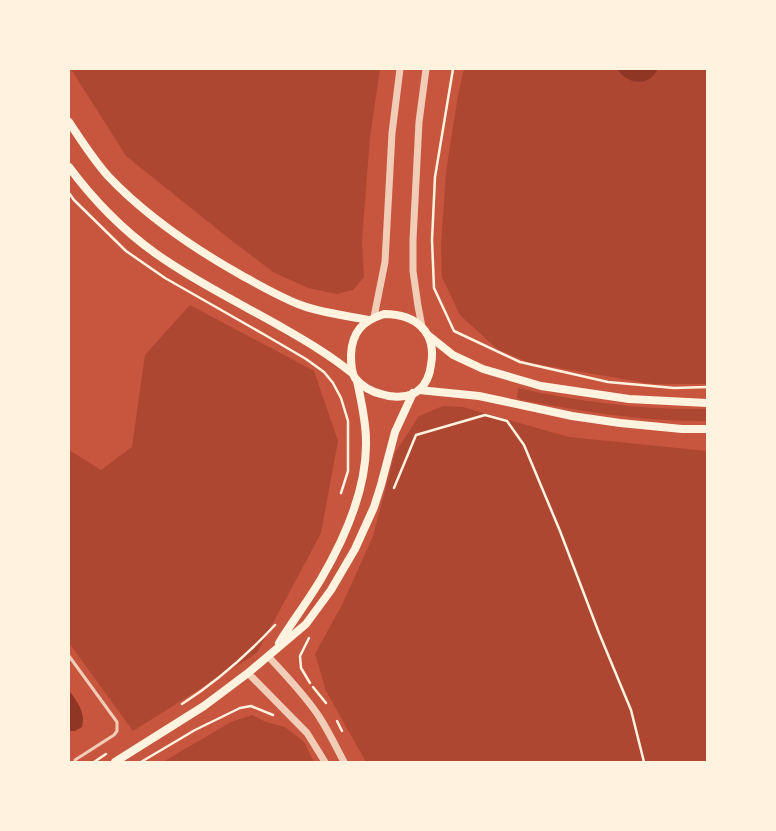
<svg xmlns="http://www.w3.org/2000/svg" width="776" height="831" font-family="Quicksand,sans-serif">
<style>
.green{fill:#ae4732}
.water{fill:#8f3625}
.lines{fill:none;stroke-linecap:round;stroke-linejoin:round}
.path{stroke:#fff3e0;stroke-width:2.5}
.service{stroke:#f1ccb7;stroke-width:3}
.tertiary{stroke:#f1ccb7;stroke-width:7}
.secondary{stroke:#fff3e0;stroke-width:8}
</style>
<rect width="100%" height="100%" fill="#c8553d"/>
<g class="green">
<path d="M 71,69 L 380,69 L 370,137 L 362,241 L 364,277 L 353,290 L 337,294 L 308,288 L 273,272 L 231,240 L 126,156 Z"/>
<path d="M 464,69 L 707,69 L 707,384 L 652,384 L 530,363 L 497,349 L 460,315 L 442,277 L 441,246 L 446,172 L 458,95 Z"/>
<path d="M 190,305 L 314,371 L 338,441 L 321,533 L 257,653 L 133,731 L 69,643 L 69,450 L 101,470 L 132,447 L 145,355 Z"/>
<path d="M 518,388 C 580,402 644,410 707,409 L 707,421 C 643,422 579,411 517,399 Z"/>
<path d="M 443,406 L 463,407 L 569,437 L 707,451 L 707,762 L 366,762 L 326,691 L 315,654 L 342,605 L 373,536 L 395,453 L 419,416 Z"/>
<path d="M 252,715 L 266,722 L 285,727 L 304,742 L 314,762 L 163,762 L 231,722 Z"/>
</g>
<g class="water">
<path d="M 617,69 L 658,69 C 649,87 628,85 617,69 Z"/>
<path d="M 69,690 C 77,702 86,712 82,727 L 75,731 L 69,731 Z"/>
</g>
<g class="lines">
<g class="path">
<path d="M 453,69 L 435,177 L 432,240 L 434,288 L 454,331 L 520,362 L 608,382 L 674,388 L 707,387"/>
<path d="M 69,193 L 74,200 L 126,251 L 165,278 L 265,335 L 306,359 L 324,372 L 333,383 L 341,398 L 348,421 L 348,471 L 341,493"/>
<path d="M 394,488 L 416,435 L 485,415 L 507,421 L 524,445 L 560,531 L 599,633 L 631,710 L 644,762"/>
<path d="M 309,638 L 300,656 L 301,668 L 310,683"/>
<path d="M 313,687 L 326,703"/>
<path d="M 182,704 C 216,682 247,655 275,625"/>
<path d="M 337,721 L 342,731"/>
<path d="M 94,762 L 106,754"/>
<path d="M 141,762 L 195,730 L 240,708 L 251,706 L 273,715"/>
</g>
<path class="service" d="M 69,656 L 117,722 L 117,731 L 114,735 L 75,760"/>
<g class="tertiary">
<path d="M 374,317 L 385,262 L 392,133 L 400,69"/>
<path d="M 422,327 L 418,306 L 413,271 L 413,240 L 419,122 L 426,69"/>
<path d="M 268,656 C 286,676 306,696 320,718 C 329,732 336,747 344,762"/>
<path d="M 248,673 L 307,733 L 325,762"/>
</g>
<g class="secondary">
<path d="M 69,122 C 81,140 93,159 108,176 C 146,216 193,248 241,275 C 259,285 278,296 298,304 C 320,313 345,315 368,320"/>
<path d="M 69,167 C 92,198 123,230 155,253 C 193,280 237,302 278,325 C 304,340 329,354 352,373"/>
<path d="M 384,314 C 416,314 437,332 431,365 C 430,374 426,384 419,390 C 410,398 392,398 381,394 C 372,392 361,386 355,378 C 351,372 351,364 351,355 C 352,331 363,321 384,314 Z"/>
<path d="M 428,335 L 453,355 L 483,369 L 541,386 L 629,399 L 707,403"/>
<path d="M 419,390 L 479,396 L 572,416 L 620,423 L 682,429 L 707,429"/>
<path d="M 279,643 C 292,622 308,601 321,579 C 345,538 367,489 366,441 C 366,421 361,400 357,381"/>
<path d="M 115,762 L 204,706 L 248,673 L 306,624 L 331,590 L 355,549 L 374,507 L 381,485 L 395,432 L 413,393"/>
</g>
</g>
<rect width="776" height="831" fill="none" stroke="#fff3e0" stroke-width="140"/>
</svg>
